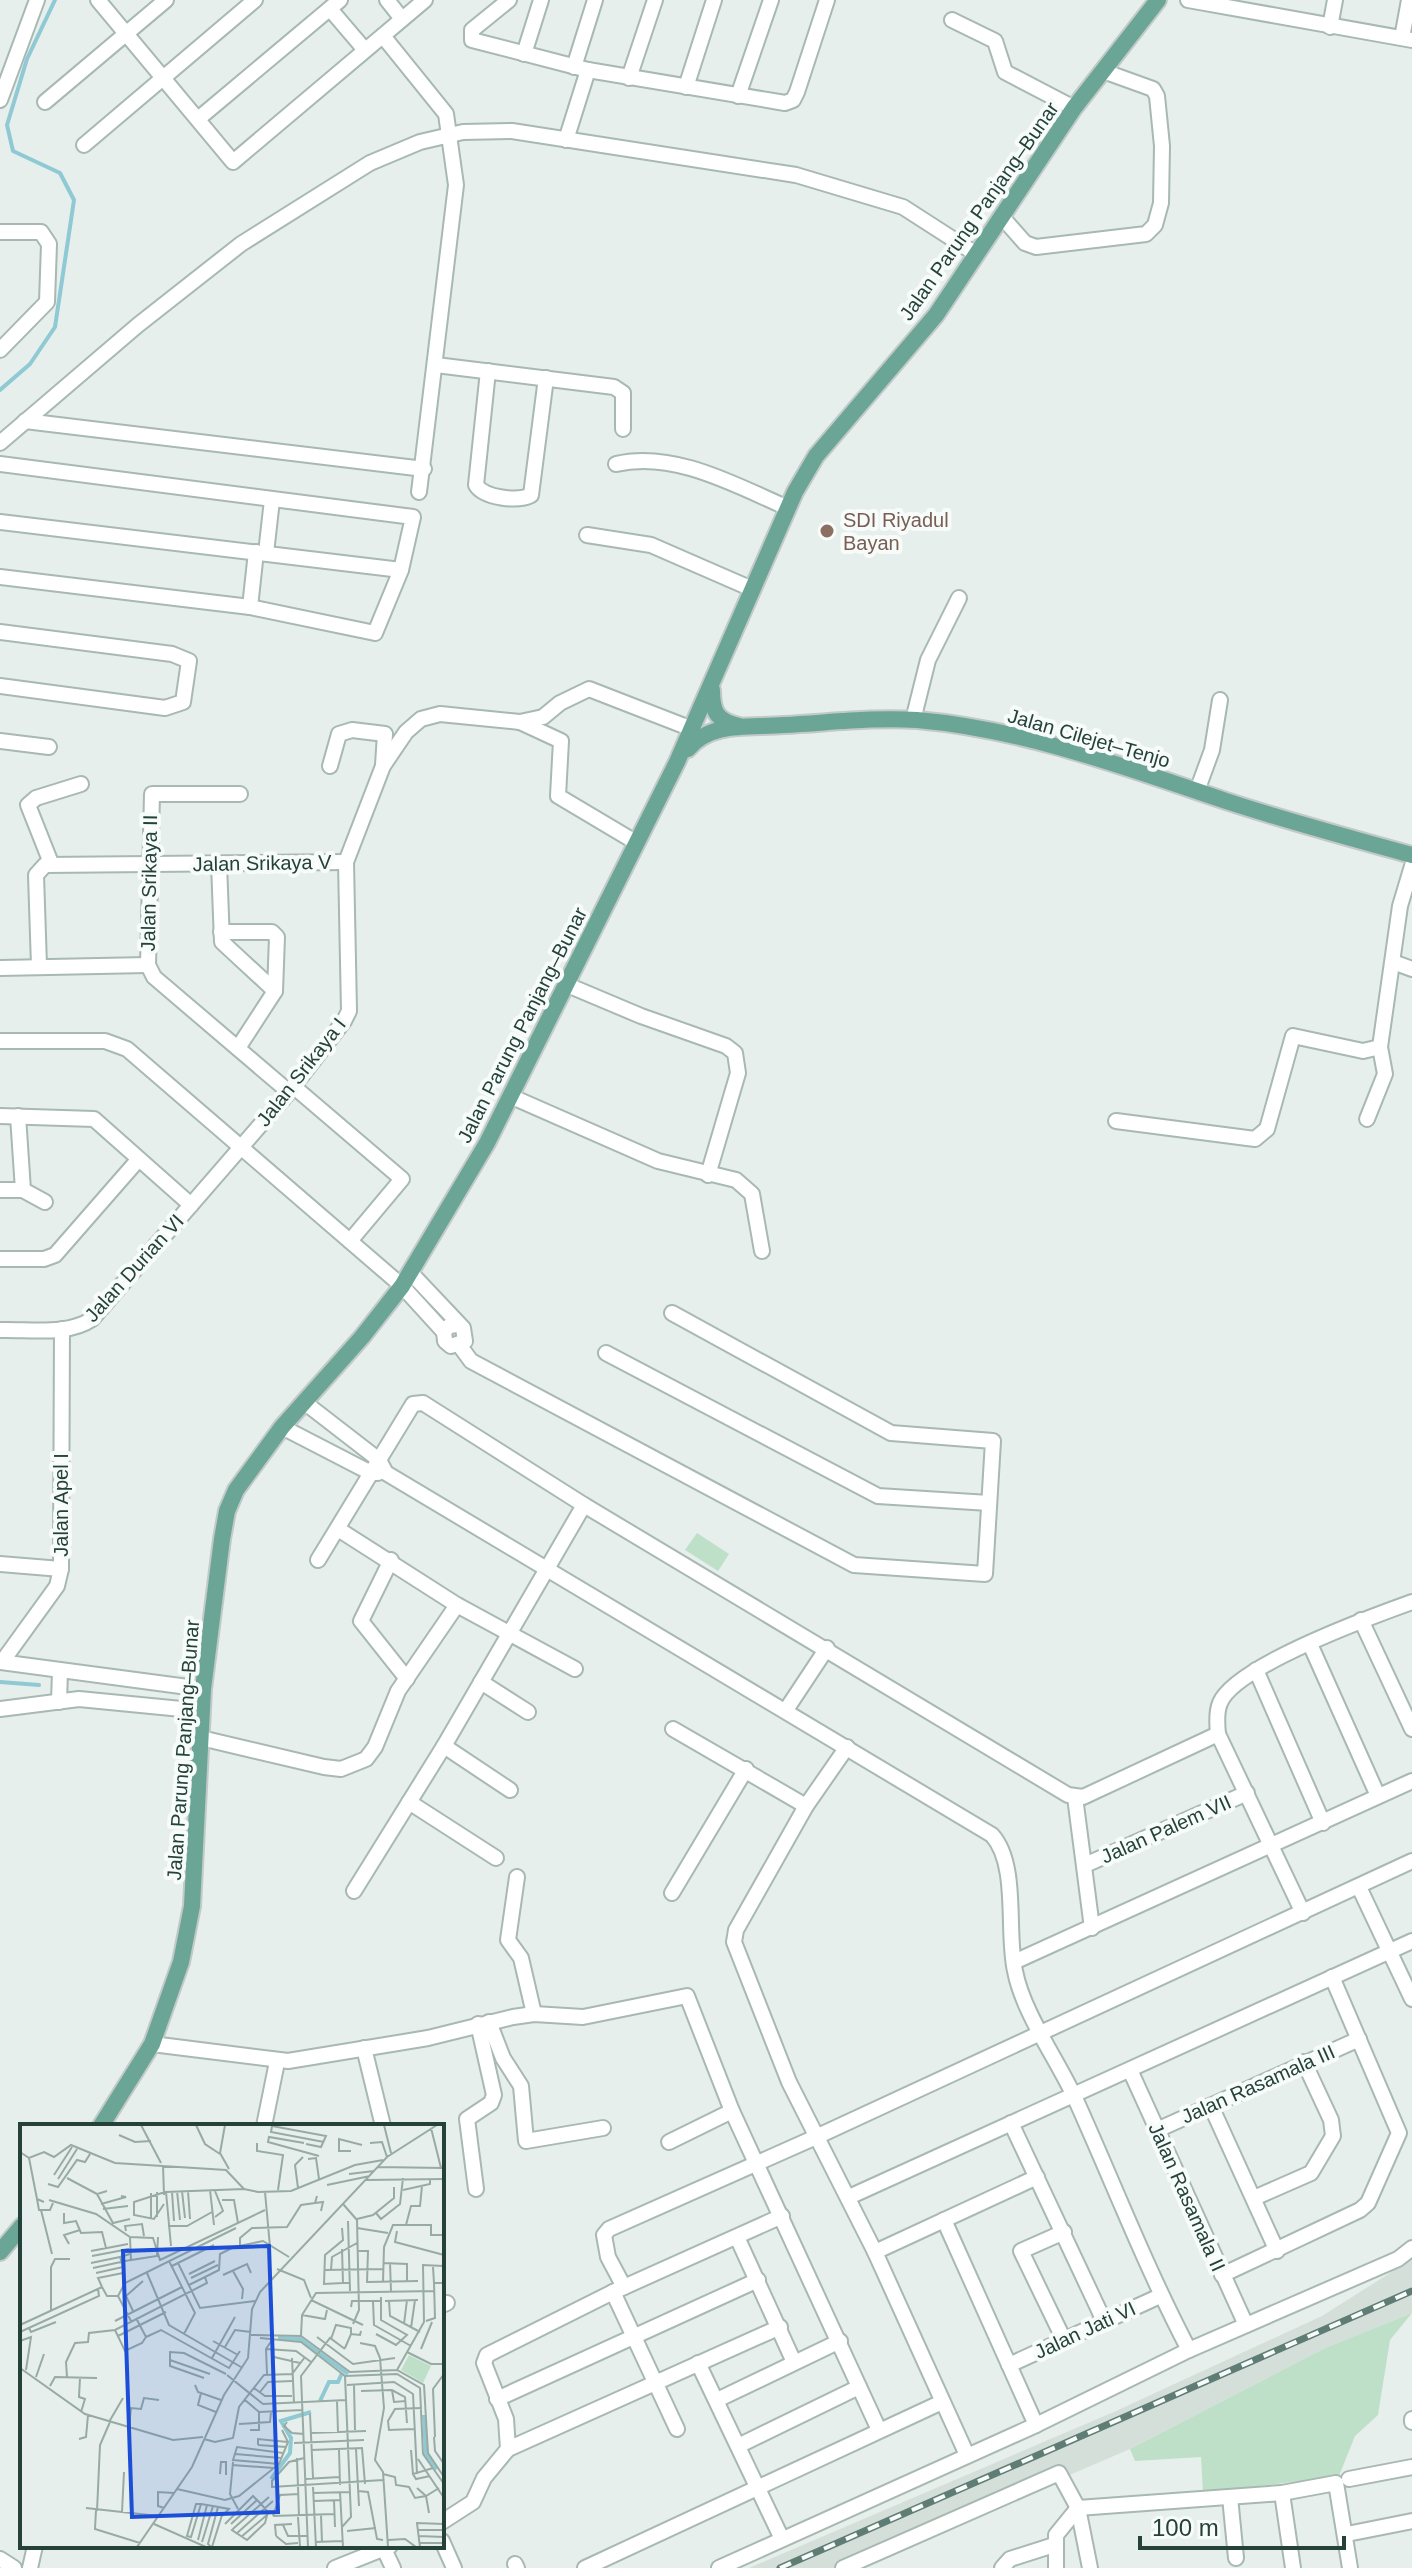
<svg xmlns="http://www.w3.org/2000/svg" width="1412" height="2568" font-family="Helvetica,sans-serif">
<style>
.built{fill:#d4dfda}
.green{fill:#bfe0c8}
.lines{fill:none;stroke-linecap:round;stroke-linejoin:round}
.stream{stroke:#8ec9d4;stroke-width:4}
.minor-casing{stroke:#a8b8b2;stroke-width:18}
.major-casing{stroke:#c2cac8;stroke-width:20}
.minor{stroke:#fff;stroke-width:14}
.major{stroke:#6aa596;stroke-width:16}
.rail-casing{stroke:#5f7d75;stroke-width:7}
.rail{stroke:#f7fbf9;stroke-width:4;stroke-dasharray:12;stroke-linecap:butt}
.education-dot{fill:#8d6e63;stroke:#f7fbf9;stroke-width:3}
.labels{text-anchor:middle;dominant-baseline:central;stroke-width:8;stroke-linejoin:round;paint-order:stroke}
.street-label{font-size:20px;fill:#24423a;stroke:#f7fbf9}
.education-label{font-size:20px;fill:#785e54;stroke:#f7fbf9;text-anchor:start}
.inset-river{fill:none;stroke:#8ec9d4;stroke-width:4}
.inset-road{fill:none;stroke:#98aaa4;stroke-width:2}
.view{fill:#1d4ed8;fill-opacity:0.15;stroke:#1d4ed8;stroke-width:4}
.inset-edge{fill:none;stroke:#24423a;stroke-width:4}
</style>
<rect width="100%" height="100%" fill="#e6efeb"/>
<path class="built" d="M 1412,2259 L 1412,2313 L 1325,2348 L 1130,2449 L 853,2568 L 749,2568 L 1116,2411 L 1322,2316 Z"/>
<g class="green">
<path d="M 697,1533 L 729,1554 L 718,1571 L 685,1550 Z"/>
<path d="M 1412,2313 L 1390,2340 L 1378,2415 L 1355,2436 L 1339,2476 L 1203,2493 L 1201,2457 L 1135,2461 L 1130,2449 L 1325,2348 Z"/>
</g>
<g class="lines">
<g class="stream">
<path d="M 0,390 L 30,364 L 55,327 L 74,200 L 60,173 L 13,151 L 7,125 L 27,59 L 55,0"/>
<path d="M 0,1682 L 39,1685"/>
</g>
<defs>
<g id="minor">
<path d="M 98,0 L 233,162 L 425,0"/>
<path d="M 387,0 L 402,19"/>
<path d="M 509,0 L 472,30 L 472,40 L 588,70 L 785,103 L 793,100 L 797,92 L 827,0"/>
<path d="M 1188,0 L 1412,40"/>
<path d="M 330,9 L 365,50"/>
<path d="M 952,20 L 995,41 L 1005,72 L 1074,108"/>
<path d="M 1330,27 L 1335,0"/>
<path d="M 383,36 L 446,114 L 456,185 L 419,492"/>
<path d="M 1402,38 L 1409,0"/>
<path d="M 524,54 L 541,0"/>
<path d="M 574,67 L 595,0"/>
<path d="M 629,78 L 655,0"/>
<path d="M 686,87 L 714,0"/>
<path d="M 738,96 L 771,0"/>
<path d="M 0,100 L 37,0"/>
<path d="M 45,102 L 166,0"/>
<path d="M 198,119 L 340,0"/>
<path d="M 566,140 L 588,70"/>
<path d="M 84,145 L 255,0"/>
<path d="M 1002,217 L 1025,243 L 1036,247 L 1146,234 L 1155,225 L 1161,203 L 1162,146 L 1157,96 L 1153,89 L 1103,71"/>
<path d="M 0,232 L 41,232 L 49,244 L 47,302 L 0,350"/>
<path d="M 436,365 L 614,387 L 623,393 L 623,429"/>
<path d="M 488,371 L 476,485 C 484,498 518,502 531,495 L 546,378"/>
<path d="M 25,421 L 424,469"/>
<path d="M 0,443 L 138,325 L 241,244 L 370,163 L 420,142 L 463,132 L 512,131 L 796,175 L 903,207 L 976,254"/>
<path d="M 0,464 L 413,517 L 401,570 L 375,633 L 250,607 L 0,577"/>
<path d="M 616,464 C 674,450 737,486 788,508"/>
<path d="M 0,522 L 401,570"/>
<path d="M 587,535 L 651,545 L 752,589"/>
<path d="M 266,553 L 272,500"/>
<path d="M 250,607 L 256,552"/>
<path d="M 0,632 L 172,654 L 189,661 L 183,702 L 165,708 L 0,686"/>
<path d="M 913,720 L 928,660 L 959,598"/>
<path d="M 520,722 L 561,741 L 558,796 L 637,843"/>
<path d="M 0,741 L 49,747"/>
<path d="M 330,766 L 339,734 L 352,730 L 385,734 L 383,765"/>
<path d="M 1197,791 L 1212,750 L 1220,700"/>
<path d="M 240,794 L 152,794 L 148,965 L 154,977 L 289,1092"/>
<path d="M 51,863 L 28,805 L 36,798 L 81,784"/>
<path d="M 219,864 L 222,942 L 275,991"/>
<path d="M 221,932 L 272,932 L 277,937 L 275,991 L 238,1048"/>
<path d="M 1393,962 L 1412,969"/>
<path d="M 39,966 L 36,875 L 45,865 L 346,862"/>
<path d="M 0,968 L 148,965"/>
<path d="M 565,984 L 641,1016 L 726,1046 L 735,1053 L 738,1073 L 708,1175"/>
<path d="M 0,1041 L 105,1041 L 127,1049 L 402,1286 L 444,1332"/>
<path d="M 293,1086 L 402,1179 L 350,1241"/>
<path d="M 510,1096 L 658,1161 L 736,1180 L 752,1194 L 762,1251"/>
<path d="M 0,1116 L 94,1119 L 191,1205"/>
<path d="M 18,1116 L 23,1190 L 45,1202"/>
<path d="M 1367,1119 L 1385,1074 L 1380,1047"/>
<path d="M 1116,1121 L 1255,1139 L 1267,1129 L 1293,1036 L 1363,1051 L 1380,1047 L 1400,906 L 1412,866"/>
<path d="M 0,1190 L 23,1190"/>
<path d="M 0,1259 L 44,1259 L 55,1255 L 138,1160"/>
<path d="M 410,1272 L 463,1328 L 465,1341 L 451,1346 L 445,1341 L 444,1332 L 449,1326 L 457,1325"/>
<path d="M 0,1330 C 30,1329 67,1336 92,1319 L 289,1092 L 344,1021 L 349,1011 L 346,862 L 383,766 L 406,732 L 421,719 L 440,714 L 520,722 L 543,717 L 560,703 L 589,689 L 692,729"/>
<path d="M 460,1346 L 471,1361 L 854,1565 L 985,1574 L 993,1441 L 891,1433 L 672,1313"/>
<path d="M 606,1353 L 878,1496 L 989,1503"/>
<path d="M 304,1402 L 379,1460 L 386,1473 L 992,1835 C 1019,1865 1006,1932 1015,1971 C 1023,2013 1057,2059 1075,2098 C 1113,2182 1146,2268 1189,2350"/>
<path d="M 282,1427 L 371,1473 L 378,1473"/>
<path d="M 338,1529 L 457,1605 L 575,1669"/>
<path d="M 318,1560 L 413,1404 L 423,1403 L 584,1505 L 1068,1795 L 1083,1797 L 1218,1734"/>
<path d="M 391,1560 L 361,1621 L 407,1679"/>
<path d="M 0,1564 L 61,1569"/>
<path d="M 1361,1620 L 1412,1729"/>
<path d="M 1310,1644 L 1378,1796"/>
<path d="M 0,1662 L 203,1689"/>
<path d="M 2,1662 L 57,1586 L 61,1569 L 62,1329"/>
<path d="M 1256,1670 L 1323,1823"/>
<path d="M 481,1682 L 528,1712"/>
<path d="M 59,1702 L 60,1671"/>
<path d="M 0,1709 L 79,1699 L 202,1711"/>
<path d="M 786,1710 L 827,1648"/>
<path d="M 673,1729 L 806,1806"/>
<path d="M 201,1738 L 324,1767 L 341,1769 L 366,1759 L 375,1747 L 398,1691 L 457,1605"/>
<path d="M 444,1746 L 510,1790"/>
<path d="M 847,1747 L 806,1806 L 736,1930 L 734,1942 L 789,2082 L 875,2252 L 967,2455"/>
<path d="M 1075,1797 L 1092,1928"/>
<path d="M 409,1802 L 496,1858"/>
<path d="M 1085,1865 L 1247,1793"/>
<path d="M 517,1877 L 508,1940 L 521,1958 L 534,2014"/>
<path d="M 1359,1887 L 1412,1999"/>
<path d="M 354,1891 L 444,1746 L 584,1505"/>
<path d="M 672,1893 L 746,1769"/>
<path d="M 1303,1913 L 1218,1734 C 1217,1724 1216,1712 1220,1703 C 1235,1666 1373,1616 1412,1602"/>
<path d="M 1014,1962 L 1412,1781"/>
<path d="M 489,2022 L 503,2058 L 521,2086 L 526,2141 L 603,2128"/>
<path d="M 152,2044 L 288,2061 L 428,2038 L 513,2017 L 534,2014 L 583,2017 L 687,1996 L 732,2111 L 879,2430"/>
<path d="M 364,2048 L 383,2126"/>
<path d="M 1130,2070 L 1246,2325"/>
<path d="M 1211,2106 L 1277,2251"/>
<path d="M 1011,2123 L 1104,2321"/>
<path d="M 264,2126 L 277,2062"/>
<path d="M 1157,2130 L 1359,2039"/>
<path d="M 669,2142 L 732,2111"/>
<path d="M 476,2189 L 467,2119 L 491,2103 L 494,2095 L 478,2024"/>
<path d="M 849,2197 L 1412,1941"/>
<path d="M 1254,2198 L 1311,2173 L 1333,2136 L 1331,2120 L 1304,2062"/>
<path d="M 944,2220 L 1036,2425"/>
<path d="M 1064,2232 L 1021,2251 L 1064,2340"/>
<path d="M 737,2237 L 793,2360"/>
<path d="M 875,2252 L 1037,2177"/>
<path d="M 1222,2275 L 1360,2210 L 1368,2203 L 1399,2133 L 1332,1977"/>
<path d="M 624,2287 L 608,2257 L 604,2235 L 609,2229 L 816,2137 L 1412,1861"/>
<path d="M 613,2292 L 677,2429"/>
<path d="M 442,2305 L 447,2303"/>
<path d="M 698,2363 L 782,2539"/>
<path d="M 1009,2365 L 1160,2296"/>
<path d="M 497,2399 L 758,2280"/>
<path d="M 717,2400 L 840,2341"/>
<path d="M 1412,2419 L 1412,2422"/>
<path d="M 740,2445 L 859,2387"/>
<path d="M 508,2449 L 780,2327"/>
<path d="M 1349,2479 L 1412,2467"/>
<path d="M 1282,2493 L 1293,2568"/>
<path d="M 1230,2497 L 1236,2558"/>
<path d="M 442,2522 L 473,2502 L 484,2478 L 508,2449 L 506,2419 L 484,2363 L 487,2355 L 613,2292 L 782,2216"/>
<path d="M 1347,2534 L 1412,2521"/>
<path d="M 442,2541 L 454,2568"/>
<path d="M 384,2549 L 393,2568"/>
<path d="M 0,2559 L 14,2568"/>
<path d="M 515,2564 L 517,2568"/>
<path d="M 30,2568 L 35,2546"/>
<path d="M 335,2568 L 390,2546"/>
<path d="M 585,2568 L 942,2402"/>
<path d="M 719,2568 L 1036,2425 L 1189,2350 L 1398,2259 L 1412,2248"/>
<path d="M 843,2568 L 1059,2473 L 1078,2508 L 1090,2568"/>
<path d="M 1002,2568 L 1010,2559 L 1054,2545"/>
<path d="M 1056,2568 L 1056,2535 L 1078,2508 L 1282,2493 L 1336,2483 L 1350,2568"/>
</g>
<g id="major">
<path d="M 712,690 C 712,712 717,721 739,726"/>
<path d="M 688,749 C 711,721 750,728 784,725 C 827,723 873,717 917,720 C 1023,729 1125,767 1226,801 C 1287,821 1350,838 1412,855"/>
<path d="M 101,2126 L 152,2044 L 181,1962 L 192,1906 L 203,1689 L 222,1539 L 227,1511 L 236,1490 L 282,1427 L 362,1337 L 402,1286 L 487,1143 L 677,762 L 795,492 L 816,456 L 936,315 L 1074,108 L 1158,0"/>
<path d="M 0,2252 L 22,2226"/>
</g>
</defs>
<use href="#minor" class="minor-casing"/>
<use href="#major" class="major-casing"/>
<use href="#minor" class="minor"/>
<use href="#major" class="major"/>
<defs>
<path id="rail" d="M 780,2568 L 1412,2291"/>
</defs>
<use href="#rail" class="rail-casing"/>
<use href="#rail" class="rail"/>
</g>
<circle class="education-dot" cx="827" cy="531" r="8"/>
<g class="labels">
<g class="street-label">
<text transform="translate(979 211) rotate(-55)">Jalan Parung Panjang–Bunar</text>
<text transform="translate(1089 738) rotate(16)">Jalan Cilejet–Tenjo</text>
<text transform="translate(262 863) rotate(-1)">Jalan Srikaya V</text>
<text transform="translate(149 883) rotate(-89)">Jalan Srikaya II</text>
<text transform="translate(522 1025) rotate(-63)">Jalan Parung Panjang–Bunar</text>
<text transform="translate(301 1072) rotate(-52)">Jalan Srikaya I</text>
<text transform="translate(134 1268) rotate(-48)">Jalan Durian VI</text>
<text transform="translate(61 1505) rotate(-90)">Jalan Apel I</text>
<text transform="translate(183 1750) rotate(-86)">Jalan Parung Panjang–Bunar</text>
<text transform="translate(1166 1829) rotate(-24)">Jalan Palem VII</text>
<text transform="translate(1258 2084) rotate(-24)">Jalan Rasamala III</text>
<text transform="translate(1187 2197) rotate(66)">Jalan Rasamala II</text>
<text transform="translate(1085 2330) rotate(-25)">Jalan Jati VI</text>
</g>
<g class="education-label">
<text x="843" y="520">SDI Riyadul<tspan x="843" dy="23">Bayan</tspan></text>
</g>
</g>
<g transform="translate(20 2124)">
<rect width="424" height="424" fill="#e6efeb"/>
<path d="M 389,231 L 411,242 L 403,259 L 381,246 Z" fill="#bfe0c8"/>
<path class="inset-river" d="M 258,214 L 280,215 L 328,250M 300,277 L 309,258 L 318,258 L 322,249M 404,291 L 406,330 L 417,345M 251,355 L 270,329 L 271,314 L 261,297 L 291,288"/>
<path class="inset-road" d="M 121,1 L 141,39M 176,1 L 185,20 L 200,30M 205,1 L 200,29 L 209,45M 364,1 L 371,29M 252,2 L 306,12 L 301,23 L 286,20M 252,2 L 251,8 L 304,18M 411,4 L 421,44M 99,11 L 115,18 L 131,17M 237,19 L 237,27 L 263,31 L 258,66M 284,19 L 249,13 L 248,18 L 299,32M 350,19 L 362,18 L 367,33M 331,27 L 319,27 L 319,15 L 342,21M 0,28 L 9,34 L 24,28 L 34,33 L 51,21 L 95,39 L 206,46 L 224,65 L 238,68 L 271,67 L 335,41 L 363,36M 9,34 L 17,75 L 24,78M 288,35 L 296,34 L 299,55M 143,41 L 144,71M 358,43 L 424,44M 329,50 L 354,47M 34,51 L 52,23M 47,54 L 77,70M 38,55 L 57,25M 346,56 L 424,55M 28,60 L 38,63 L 57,36 L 65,38 L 70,30M 307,61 L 350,52M 278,64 L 275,41 L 283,33M 190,66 L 194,101M 383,66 L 410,60 L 410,55M 87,67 L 77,70 L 93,99 L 110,95M 157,67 L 160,96M 162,67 L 165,94M 168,67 L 170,95M 137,68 L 137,93M 152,68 L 154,97M 245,68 L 250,123M 131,69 L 131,95M 297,72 L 295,79 L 303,78 L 301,87M 17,75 L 19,86 L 30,86 L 33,79M 29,76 L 76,90 L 110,113 L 133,114 L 140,136 L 245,86M 202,76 L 214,76 L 218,99M 81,80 L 106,73 L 101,72M 144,80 L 134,95 L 114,91 L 114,78 L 145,68M 323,80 L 337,96 L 339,186 L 333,200M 83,85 L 108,82M 21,86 L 32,130M 44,89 L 44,99 L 56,97 L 61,109 L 82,108 L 86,124M 356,89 L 361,95 L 380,80 L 383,54M 195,93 L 203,87 L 195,67M 337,95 L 353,91 L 374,74 L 374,63M 328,97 L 330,167M 386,101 L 391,82 L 400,82 L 402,62M 148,102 L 167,102 L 192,88M 322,104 L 323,116 L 305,131 L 304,160 L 323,159M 337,104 L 368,109M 106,107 L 105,102 L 122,100 L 124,112M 377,107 L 375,118 L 424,131M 110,114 L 111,136 L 137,132 L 138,113M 49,120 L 44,111 L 60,106M 151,122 L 146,68 L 224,65M 220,122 L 220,114 L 232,104 L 267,103 L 281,81 L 295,79M 322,125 L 323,159 L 330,159M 71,127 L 108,120M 337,127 L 348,127 L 347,159M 72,132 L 109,125M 149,137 L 175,189 L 164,210M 71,139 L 100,133M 158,139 L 180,184 L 235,177M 363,139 L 387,140 L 387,157M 370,139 L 371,167M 152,142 L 194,121M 413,143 L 414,159 L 424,159M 73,144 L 110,136M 257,145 L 284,156 L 291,174M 305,146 L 363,145M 311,146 L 312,133 L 337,119M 213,147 L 223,165 L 222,175M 76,149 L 103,143 L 100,133 L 110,130M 127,149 L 149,201 L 221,243M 169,150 L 195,137M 203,151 L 227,140 L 231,149M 171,154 L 198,141M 348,158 L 398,157M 363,158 L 364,123 L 373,101 L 411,101 L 411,111 L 424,111M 169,161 L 199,146 L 200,130 L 214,123 L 243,117 L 269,133M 82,163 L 78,154 L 103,149M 98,172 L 111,197M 291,176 L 343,201M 361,177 L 353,177 L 354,201 L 391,222M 365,177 L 398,176M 369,177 L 370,192 L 400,208M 331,183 L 332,177 L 353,177M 31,187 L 31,143 L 35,135 L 50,135M 113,187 L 106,172 L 123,157M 282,191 L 305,195 L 307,186M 95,197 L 162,163M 406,197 L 415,194 L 414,159M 384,200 L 387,176M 0,201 L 82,163 L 87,172 L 98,172 L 105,159 L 216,104M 9,204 L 11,208 L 36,198M 391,204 L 395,176M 95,206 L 105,227 L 122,219 L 126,213 L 116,194M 0,208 L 79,172 L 78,165M 356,210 L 376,221 L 387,211 L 361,196 L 361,173M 231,211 L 281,212 L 330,248 L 377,246 L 404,261 L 408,329 L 424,353M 98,212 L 146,188M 281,212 L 282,191 L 296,169 L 414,167M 126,213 L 141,206 L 209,244 L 220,227M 297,213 L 333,240 L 375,234M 240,214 L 281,218 L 325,252M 311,215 L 316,201 L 331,204 L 331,210M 0,217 L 11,213 L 6,246M 193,217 L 218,231M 340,219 L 355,222 L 360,234 L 364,284 L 355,336 L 363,348 L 368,423M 205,223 L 215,206 L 231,208M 325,224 L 331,210 L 340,211 L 341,207M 246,225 L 276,227 L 291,238M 401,225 L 412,198M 387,228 L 411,240 L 424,240M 254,233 L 280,239M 192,234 L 215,193M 272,234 L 274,279M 150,236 L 190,250M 0,244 L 65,290 L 153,316 L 183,313M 377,246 L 404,198 L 403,141 L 424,142M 247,250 L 246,225 L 252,216M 207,251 L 243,280 L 326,276M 325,252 L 377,250 L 400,264 L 403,330 L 424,360M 16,253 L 24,230M 47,253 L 46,238 L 55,219 L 68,218 L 69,209 L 95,206 L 187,159 L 185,153M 60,254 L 59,273 L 65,275 L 61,288M 184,254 L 150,242 L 150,228 L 164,229 L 206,250M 175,261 L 178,268 L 201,276M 327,261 L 374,258 L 393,270 L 397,350M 334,261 L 335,306M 30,262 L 35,253 L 77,254M 234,264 L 245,272 L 272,272M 372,266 L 374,278 L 386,277M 341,267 L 372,266 L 385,273 L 387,299M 240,268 L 248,258 L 272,257M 181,269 L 178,281 L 196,288M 225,276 L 239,288 L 239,306 L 230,306M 317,277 L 318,308M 239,288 L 283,286M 290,290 L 293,354M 89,298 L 103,274M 267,298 L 264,302 L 272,309 L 284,310M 219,300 L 250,298 L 251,288M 109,304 L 111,284 L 121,285 L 124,274 L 139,276M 394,305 L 369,306 L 368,297 L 375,285 L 402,284M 291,309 L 346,307M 414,313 L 415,327 L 424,340M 415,313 L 413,265 L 424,250M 59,315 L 66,313 L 68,291M 184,315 L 195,318 L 213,314 L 219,283 L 244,251 L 272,250 L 285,233M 274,319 L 344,316M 238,321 L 238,315 L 268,318M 238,321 L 266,323M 336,325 L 339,382M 291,326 L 342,324 L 345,360M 319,326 L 320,361M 391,326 L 393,350M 215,330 L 261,334M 277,334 L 279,392M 284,334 L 269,338 L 252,357 L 252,363 L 363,356M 398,335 L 424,374M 213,338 L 210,370 L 218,385M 259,340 L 213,336 L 217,323 L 263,329M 212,341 L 254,344M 200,350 L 201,338 L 206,338 L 206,351M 363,350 L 375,353 L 376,361 L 389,363 L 395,374 L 406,372 L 409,389M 410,352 L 396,355 L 393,350 L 413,344M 285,355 L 319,353M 293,363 L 296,423M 397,364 L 406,372 L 419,364M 157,365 L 205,376 L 219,372 L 259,340 L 268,318 L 262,306M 338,367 L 348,368 L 357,415 L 363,416M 320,368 L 323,423M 294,369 L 329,368M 314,376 L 315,403M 294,377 L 321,376M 181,380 L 171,413 L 167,412 L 176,380 L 181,380 L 193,382 L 209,385 L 201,393M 66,384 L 138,392M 144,384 L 138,382 L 138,368 L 154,369M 76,386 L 75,405 L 120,419M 77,387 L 80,321 L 90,298M 102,388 L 104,348M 301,391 L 302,418M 253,392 L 314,390M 253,392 L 260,371 L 279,370M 278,393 L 280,423M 134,400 L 186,423M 205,400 L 233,372 L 241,380 L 248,388 L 245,399 L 227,416 L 212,406 L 214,404 L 241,380 L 249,373M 211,400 L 237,376M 263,401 L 268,412 L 288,412M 322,403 L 331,393 L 325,252M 397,406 L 424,406M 327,407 L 356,404M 216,410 L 253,377M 256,412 L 255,401 L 272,400M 256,412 L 266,420 L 278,419M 398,412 L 424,413M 221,413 L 247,391M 178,416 L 187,381M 368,416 L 385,415 L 396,423M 182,418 L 193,382M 295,418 L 322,417M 399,419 L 424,419M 117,423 L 172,343 L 204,271 L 228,234 L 232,185 L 240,168 L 367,33 L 417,1M 191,423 L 188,420 L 198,383M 192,423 L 202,391M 288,423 L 281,252 L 310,214 L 325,225M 400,423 L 397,399 L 424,400"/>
<path class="view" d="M 249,122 L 258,388 L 112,393 L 103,127 Z"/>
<rect width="424" height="424" class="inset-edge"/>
</g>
<path d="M1140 2536v12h204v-12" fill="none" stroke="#24423a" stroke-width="4"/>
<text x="1152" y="2536" font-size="24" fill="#24423a" stroke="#f7fbf9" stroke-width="6" paint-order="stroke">100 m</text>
</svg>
